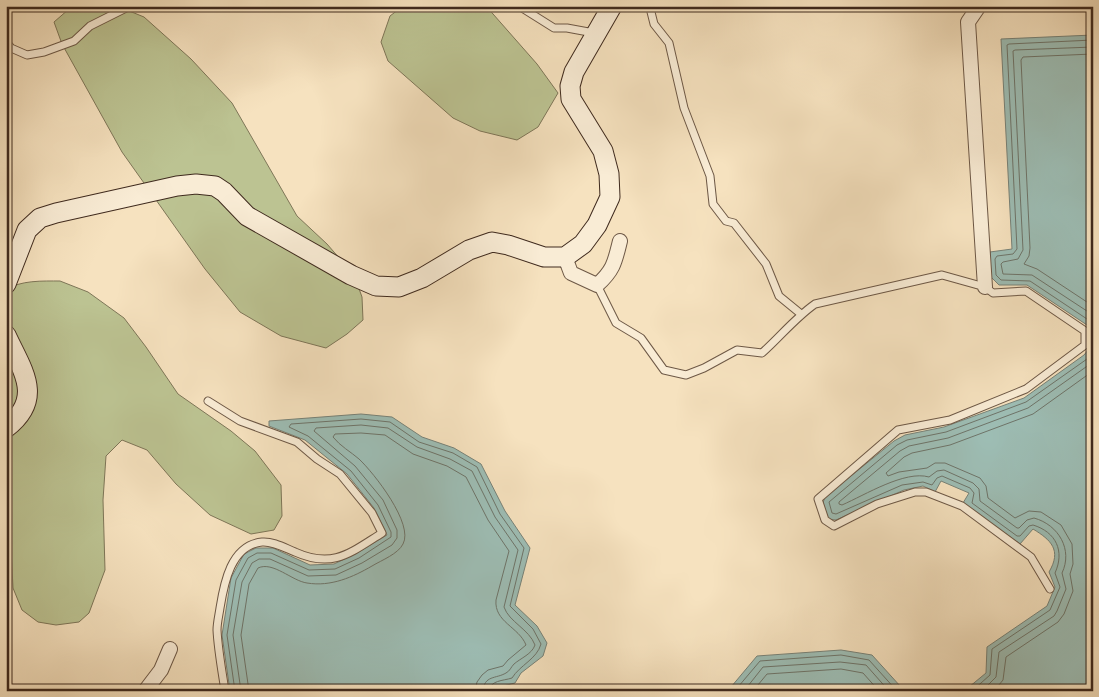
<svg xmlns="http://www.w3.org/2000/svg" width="1099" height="697" font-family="Alegreya,serif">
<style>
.green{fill:#bcc392;stroke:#7e7658}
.water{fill:#9dbdb4;stroke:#778278}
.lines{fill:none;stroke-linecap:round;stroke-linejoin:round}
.shore{stroke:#6e7469;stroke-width:1}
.lane-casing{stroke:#6d5846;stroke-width:9}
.street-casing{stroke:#6d5846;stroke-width:16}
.secondary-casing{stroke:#3f2a1e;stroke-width:21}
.lane{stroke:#f9ecd5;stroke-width:7}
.street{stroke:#f9ecd5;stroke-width:14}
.secondary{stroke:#f9ecd5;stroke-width:19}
</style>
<rect width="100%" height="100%" fill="#f6e2bf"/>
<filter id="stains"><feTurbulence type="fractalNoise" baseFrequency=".004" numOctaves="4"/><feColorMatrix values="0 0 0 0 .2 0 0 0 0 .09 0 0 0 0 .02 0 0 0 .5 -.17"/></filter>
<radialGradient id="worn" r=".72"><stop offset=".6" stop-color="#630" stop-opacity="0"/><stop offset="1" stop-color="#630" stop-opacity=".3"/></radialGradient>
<g class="green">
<path d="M 76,6 L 117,6 L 144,17 L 191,59 L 232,103 L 297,216 L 327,244 L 354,275 L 362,297 L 363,320 L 347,334 L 326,348 L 281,336 L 240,312 L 205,269 L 122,152 L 62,44 L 54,22 L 69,9 Z"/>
<path d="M 403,6 L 486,6 L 537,64 L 558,93 L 538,127 L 517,140 L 480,131 L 453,118 L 388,61 L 381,42 L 390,16 Z"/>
<path d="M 60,281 L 88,292 L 124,318 L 146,347 L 178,394 L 231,431 L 255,451 L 281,485 L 282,516 L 274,530 L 251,534 L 210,515 L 176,484 L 147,450 L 122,440 L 106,456 L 103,500 L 105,570 L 89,613 L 79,622 L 56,625 L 38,622 L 22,610 L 13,588 L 10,528 L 11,473 L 6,449 L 6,290 C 20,280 43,281 60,281 Z"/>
</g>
<g class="water">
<path d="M 1093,35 L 1093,329 L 1027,285 L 999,285 L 991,277 L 990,252 L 1012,249 L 1001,39 Z"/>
<path d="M 1093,344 L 1093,691 L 960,691 L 969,687 L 986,673 L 987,647 L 1047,606 L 1055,587 L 1049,572 C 1062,550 1051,540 1033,529 L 1020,544 L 963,503 L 969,493 L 941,481 L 935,492 L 923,486 L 904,490 L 836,520 L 828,519 L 823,503 L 825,497 L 894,441 L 905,435 L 944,427 L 1024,398 L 1084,355 Z"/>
<path d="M 361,414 L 392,417 L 422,437 L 454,448 L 481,464 L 505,511 L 530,548 L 515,605 L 537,626 L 547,643 L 543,656 L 521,673 L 515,683 L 495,688 L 493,691 L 230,691 L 222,635 L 231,578 L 244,554 L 256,548 L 273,548 L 310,565 L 334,564 L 357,553 L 387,535 L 374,508 L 347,474 L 305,440 L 269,426 L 269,421 Z"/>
<path d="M 841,650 L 872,655 L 901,687 L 909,691 L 734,691 L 731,687 L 757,656 Z"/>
</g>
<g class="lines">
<g class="shore">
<path d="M 1093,40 L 1009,44 L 1007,45 L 1017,249 L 1013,254 L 997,256 L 995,259 L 996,275 L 1001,280 L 1030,281 L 1093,323"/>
<path d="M 1093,47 L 1015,50 L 1013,51 L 1023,250 L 1018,259 L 1003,262 L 1001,264 L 1003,274 L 1032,275 L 1093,315"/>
<path d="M 1093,54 L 1023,57 L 1021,60 L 1030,248 L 1029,256 L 1024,264 L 1037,269 L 1093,306"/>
<path d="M 235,691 L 227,635 L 236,580 L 248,558 L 257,553 L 271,553 L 309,570 L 335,569 L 359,558 L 391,537 L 391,532 L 378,505 L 351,471 L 308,436 L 289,427 L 291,424 L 361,419 L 390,422 L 419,442 L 453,453 L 477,467 L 500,514 L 524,548 L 510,606 L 533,629 L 541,644 C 537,659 520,665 512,678 C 503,681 490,680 489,691"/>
<path d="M 241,691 L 233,635 L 242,582 L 252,563 L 259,559 L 270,559 L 308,576 L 336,575 L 362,563 L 392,545 L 397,538 L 397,530 L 383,500 L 355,466 L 314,431 L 316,428 L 361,425 L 388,428 L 417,447 L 450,459 L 472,471 L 495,517 L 518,550 L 504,607 C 509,622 529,629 535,645 C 532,654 521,658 514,664 C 511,667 510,671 506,673 C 496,679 484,675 483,691"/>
<path d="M 249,691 L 241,635 L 249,584 L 258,568 C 273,561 292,581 307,583 C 331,587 353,577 372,566 C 382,560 398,554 403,544 C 414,524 374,473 359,459 C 351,452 340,446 333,437 L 335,434 L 361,433 L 385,435 L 413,454 L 447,466 L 466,477 L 488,520 L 509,551 L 496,600 C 494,622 519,627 526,645 L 508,660 L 503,666 L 488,670 L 482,675 L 477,682 L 475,691"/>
<path d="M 737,691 L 738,687 L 760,661 L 841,655 L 869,660 L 897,691"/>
<path d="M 744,691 L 763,667 L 840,662 L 866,665 L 889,691"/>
<path d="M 753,691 L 767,674 L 841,669 L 863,673 L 879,691"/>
<path d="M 972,691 L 990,675 L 992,649 L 1050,610 L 1060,587 L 1055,573 C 1065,551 1056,532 1033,525 L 1029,526 L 1020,536 L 1017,536 L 972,503 L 974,493 L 970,488 L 942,476 L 937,478 L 932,485 L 923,482 L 902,485 L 836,514 L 832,513 L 829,502 L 897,445 L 907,440 L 946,432 L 1026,402 L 1087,359 L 1093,352"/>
<path d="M 982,691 L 996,677 L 999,652 L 1054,616 L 1057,611 L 1066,589 L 1062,573 C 1073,550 1059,525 1034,518 L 1027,520 L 1019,528 L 1017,528 L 980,501 L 979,489 L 973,483 L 944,470 L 937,471 L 929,477 C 905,470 865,495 842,505 L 839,504 L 839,502 L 900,451 L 909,446 L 948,438 L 1028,408 L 1093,362"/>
<path d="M 994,691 L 1003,680 L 1006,657 L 1058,622 L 1064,614 L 1073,591 L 1070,574 L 1073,564 L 1072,544 L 1061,525 L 1041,512 L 1029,511 L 1015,518 L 988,498 L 986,486 L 980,478 L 945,463 L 935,463 L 927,468 L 899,472 L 888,476 L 886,473 L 904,457 L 912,453 L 950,445 L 1033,414 L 1093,371"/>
</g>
<defs>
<g id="lane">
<path d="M 519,6 L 554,28 L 567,28 L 594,33"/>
<path d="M 652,6 L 651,12 L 654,24 L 669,43 L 684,108 L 710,176 L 713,204 L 726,221 L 734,223 L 766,264 L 779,296 L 801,314"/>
<path d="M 6,42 L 11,48 L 27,55 L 44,52 L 74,41 L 90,26 L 130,6"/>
<path d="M 597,285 L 616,323 L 641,338 L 664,370 L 686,375 L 704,368 L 737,350 L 762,353 C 780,337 795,318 815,304 L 942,275 L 985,287 L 993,293 L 1026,291 L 1085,331 L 1085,345 L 1026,389 L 950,420 L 898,430 L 818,499 L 825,520 L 834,526 L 877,504 L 915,492 L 926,492 L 962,506 L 1031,557 L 1050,589"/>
<path d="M 208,401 L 240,421 L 297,442 L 317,459 L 340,474 L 372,513 L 382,533 C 350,553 333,569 295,552 C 285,548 273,541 262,542 C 231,545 224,583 220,608 C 219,615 217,623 217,630 C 218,650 222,671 225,691"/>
</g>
<g id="street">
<path d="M 979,6 L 968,22 L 985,287"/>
<path d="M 565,257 L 571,273 L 597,285 C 614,270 615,261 620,241"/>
<path d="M 145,691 L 161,670 L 170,649"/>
</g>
<g id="secondary">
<path d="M 6,284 L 27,230 L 40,218 L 56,213 L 177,186 L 196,184 L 215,186 L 224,192 L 247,216 L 351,275 L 376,286 L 399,287 L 422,278 L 469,250 L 492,242 L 508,245 L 544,257 L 565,257 L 583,244 L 597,225 L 610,197 L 609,174 L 603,151 L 571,99 L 570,86 L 574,72 L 612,6"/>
<path d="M 6,335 C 22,370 45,398 6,428"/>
</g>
</defs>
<use href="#lane" class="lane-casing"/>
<use href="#street" class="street-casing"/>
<use href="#secondary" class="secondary-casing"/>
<use href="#lane" class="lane"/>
<use href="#street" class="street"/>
<use href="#secondary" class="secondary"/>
</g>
<rect width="1099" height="697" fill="none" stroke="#f6e2bf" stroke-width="25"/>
<rect x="8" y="8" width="1084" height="682" fill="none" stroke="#3f2a1e" stroke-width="2.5"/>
<rect x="12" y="12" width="1074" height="672" fill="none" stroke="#3f2a1e"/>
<rect width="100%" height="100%" filter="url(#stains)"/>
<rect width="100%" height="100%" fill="url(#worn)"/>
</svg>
